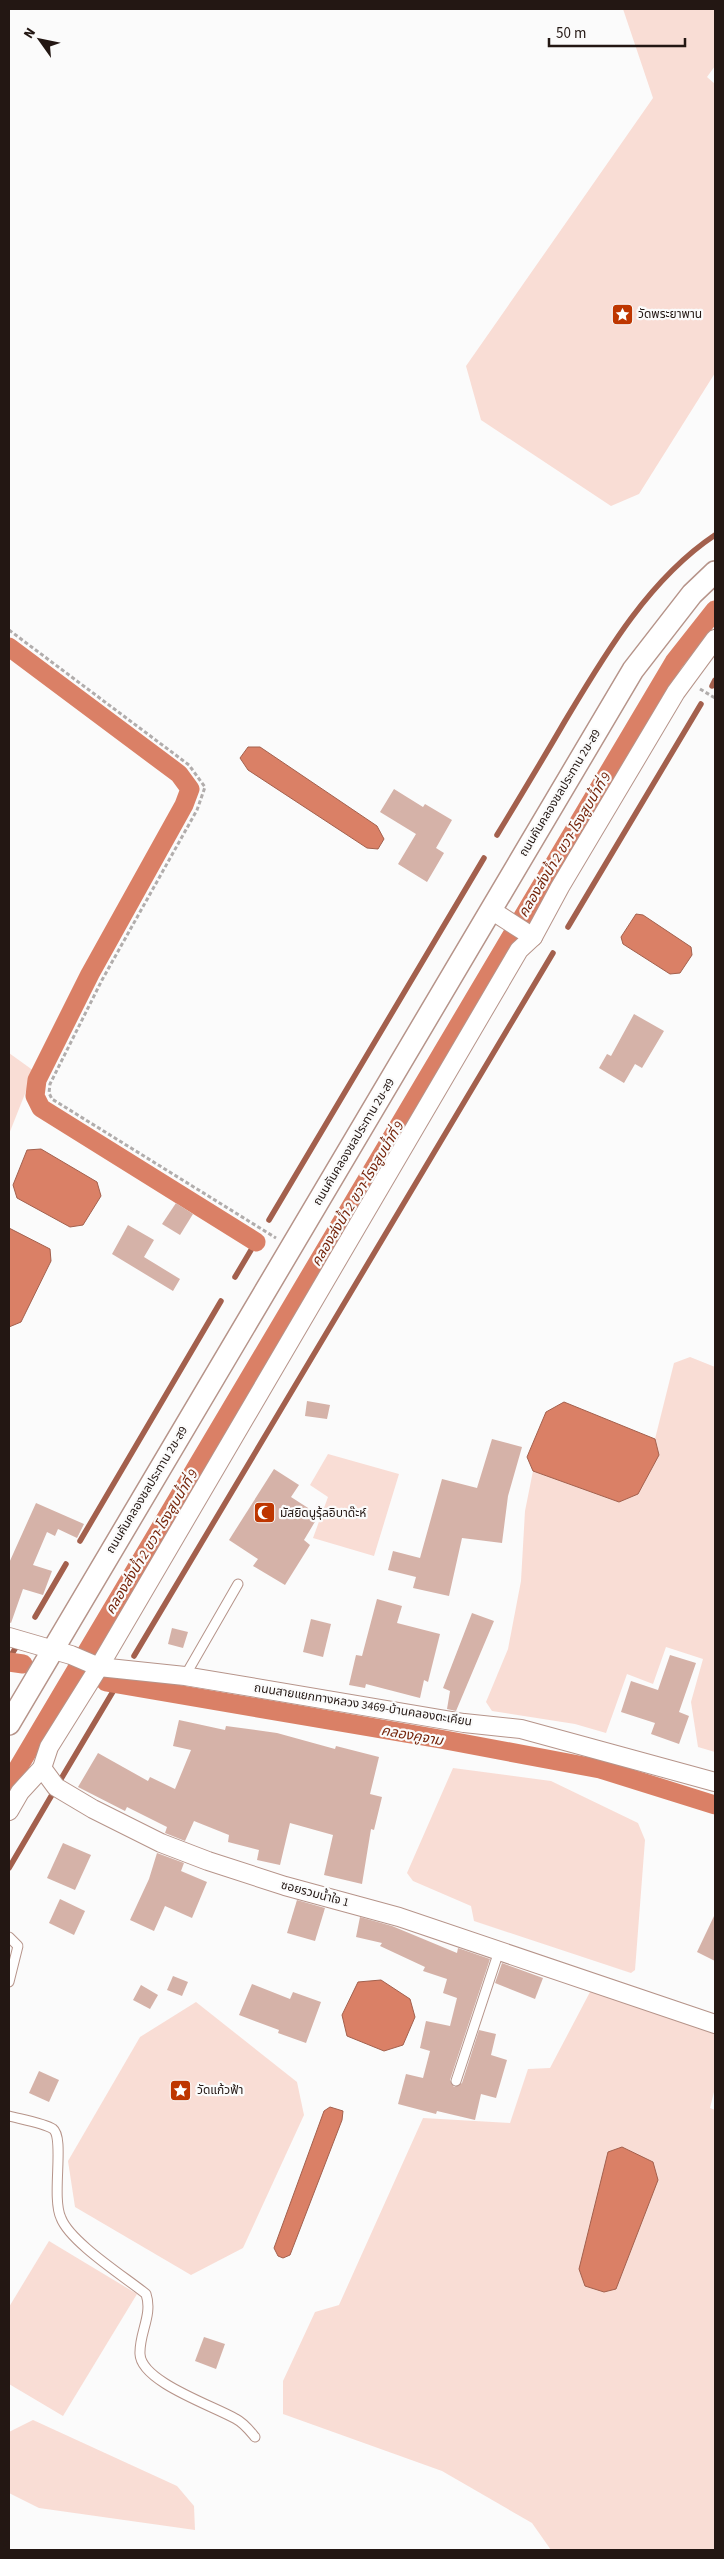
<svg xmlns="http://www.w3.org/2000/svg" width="724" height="2559" font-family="'Source Sans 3','Noto Sans Thai',sans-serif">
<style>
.green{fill:#f9ddd5}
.water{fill:#da8066;stroke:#a3604d}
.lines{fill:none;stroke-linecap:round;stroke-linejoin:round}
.stream{stroke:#a3604d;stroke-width:5.5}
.canal{stroke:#da8066;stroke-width:19}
.building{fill:#d5b2a8}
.service-casing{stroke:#b6948a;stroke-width:11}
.minor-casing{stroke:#b6948a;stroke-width:20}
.tertiary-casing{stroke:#b6948a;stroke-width:24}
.path{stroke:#b1adac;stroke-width:3;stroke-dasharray:4 2.5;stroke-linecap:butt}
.service{stroke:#fff;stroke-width:9}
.minor{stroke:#fff;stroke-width:18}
.tertiary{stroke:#fff;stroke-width:21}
.labels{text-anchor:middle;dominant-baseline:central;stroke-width:4.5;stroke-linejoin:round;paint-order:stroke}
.poi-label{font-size:12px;fill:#231713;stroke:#fbfbfb;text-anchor:start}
.street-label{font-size:12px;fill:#231713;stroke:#fbfbfb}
.water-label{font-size:14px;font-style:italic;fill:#76260c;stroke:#fbfbfb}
</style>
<rect width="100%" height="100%" fill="#fbfbfb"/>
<g class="green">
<path d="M 623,9 L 715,9 L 715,66 L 707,77 L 715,84 L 715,373 L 639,494 L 611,506 L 481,420 L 466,366 L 653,98 Z"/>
<path d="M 9,1053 L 34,1071 L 9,1134 Z"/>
<path d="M 690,1357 L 715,1367 L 715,1752 L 698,1747 L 691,1702 L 703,1659 L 666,1647 L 653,1684 L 627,1674 L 606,1733 L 575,1724 L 492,1711 L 486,1702 L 508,1649 L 521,1581 L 525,1511 L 533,1471 L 619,1502 L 659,1455 L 655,1439 L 674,1363 Z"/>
<path d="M 328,1454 L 399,1474 L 374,1556 L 313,1538 L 328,1497 L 310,1485 Z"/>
<path d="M 453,1768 L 551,1781 L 638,1823 L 645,1840 L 635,1970 L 631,1973 L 474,1921 L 471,1906 L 413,1881 L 407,1873 Z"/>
<path d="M 605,1985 L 715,2025 L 715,2088 L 710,2108 L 715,2110 L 715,2550 L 551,2550 L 532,2523 L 442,2471 L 283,2414 L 283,2381 L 315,2312 L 339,2305 L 423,2118 L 510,2123 L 528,2069 L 550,2068 L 590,1992 Z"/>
<path d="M 196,2002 L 297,2082 L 304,2115 L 243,2248 L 191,2275 L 75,2207 L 68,2161 L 140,2037 Z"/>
<path d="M 49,2241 L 137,2294 L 63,2416 L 9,2384 L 9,2307 Z"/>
<path d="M 33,2420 L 177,2486 L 194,2506 L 195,2530 L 39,2508 L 9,2493 L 9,2432 Z"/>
</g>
<g class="water">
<path d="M 248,747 L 260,747 L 377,826 L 384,839 L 378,849 L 367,848 L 248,770 L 240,758 Z"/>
<path d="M 636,914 L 643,915 L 691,947 L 692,955 L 680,973 L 670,974 L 623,944 L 621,937 Z"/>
<path d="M 41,1149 L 97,1182 L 101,1196 L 83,1225 L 70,1227 L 17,1198 L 13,1185 L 27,1150 Z"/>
<path d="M 9,1228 L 50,1249 L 51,1261 L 21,1322 L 9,1327 Z"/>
<path d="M 564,1402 L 655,1439 L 659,1455 L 638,1494 L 619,1502 L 533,1471 L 527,1457 L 546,1412 Z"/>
<path d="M 381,1980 L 410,1999 L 415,2017 L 403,2045 L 384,2051 L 347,2036 L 342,2015 L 358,1982 Z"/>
<path d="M 330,2107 L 343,2111 L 342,2120 L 290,2255 L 283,2258 L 278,2256 L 274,2248 L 324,2111 Z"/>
<path d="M 622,2147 L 653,2162 L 658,2180 L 616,2289 L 604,2292 L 585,2286 L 579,2269 L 608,2152 Z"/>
</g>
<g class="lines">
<g class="stream">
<path d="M 712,686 L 715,680"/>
<path d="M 497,835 C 520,797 543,759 565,721 C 605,654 649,579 715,535"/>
<path d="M 568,927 L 701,704"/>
<path d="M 269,1220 L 484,858"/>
<path d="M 235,1277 L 257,1240"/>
<path d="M 80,1541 L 221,1301"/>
<path d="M 35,1617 L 66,1564"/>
<path d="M 134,1656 L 553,953"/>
<path d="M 9,1659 L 16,1647"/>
<path d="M 61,1779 L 124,1673"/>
<path d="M 9,1868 L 53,1793"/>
</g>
<g class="canal">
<path d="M 9,647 L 179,774 L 190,789 L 184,805 L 90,974 L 37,1080 L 35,1096 L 41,1108 L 256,1242"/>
<path d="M 9,1662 L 23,1664"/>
<path d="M 106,1682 L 440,1739 L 600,1769 L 715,1805"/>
<path d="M 9,1783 L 674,662 L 715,610"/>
</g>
</g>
<g class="building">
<path d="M 394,789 L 423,807 L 425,804 L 452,820 L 436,848 L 444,853 L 427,882 L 398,864 L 416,834 L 380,812 Z"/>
<path d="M 634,1014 L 664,1031 L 642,1068 L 635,1064 L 624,1083 L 599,1068 L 607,1054 L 611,1056 Z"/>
<path d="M 176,1203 L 193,1214 L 180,1235 L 162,1224 Z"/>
<path d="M 128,1225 L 154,1240 L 144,1257 L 180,1279 L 173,1291 L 112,1254 Z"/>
<path d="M 307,1401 L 330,1405 L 327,1419 L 305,1416 Z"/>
<path d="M 492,1439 L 522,1447 L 508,1496 L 502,1543 L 462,1538 L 449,1596 L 413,1588 L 416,1577 L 388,1570 L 393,1551 L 420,1558 L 442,1479 L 477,1488 Z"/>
<path d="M 274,1469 L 299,1485 L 291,1497 L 319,1515 L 304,1540 L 310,1545 L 285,1585 L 253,1566 L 258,1559 L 229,1540 Z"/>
<path d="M 36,1503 L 84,1524 L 77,1538 L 58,1529 L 55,1536 L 47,1532 L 33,1565 L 52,1571 L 43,1595 L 23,1589 L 11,1623 L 9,1622 L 9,1563 Z"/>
<path d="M 377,1599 L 402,1606 L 397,1623 L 440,1634 L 428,1682 L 424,1680 L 420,1698 L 366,1684 L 365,1688 L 349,1685 L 356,1655 L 362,1656 Z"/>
<path d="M 472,1613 L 494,1621 L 456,1711 L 447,1709 L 450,1691 L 443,1688 Z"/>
<path d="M 311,1619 L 331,1624 L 323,1657 L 303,1652 Z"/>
<path d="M 172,1628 L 188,1632 L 183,1648 L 168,1644 Z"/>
<path d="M 670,1655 L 696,1663 L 679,1712 L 689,1716 L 679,1744 L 651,1734 L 655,1723 L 621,1712 L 631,1681 L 658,1690 Z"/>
<path d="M 179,1720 L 225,1730 L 226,1726 L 277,1733 L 335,1749 L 336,1746 L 379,1757 L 370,1794 L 382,1797 L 374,1830 L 371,1829 L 362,1884 L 324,1875 L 333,1835 L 290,1823 L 280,1865 L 257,1860 L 259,1850 L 228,1842 L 229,1835 L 194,1821 L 185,1841 L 165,1833 L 167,1827 L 127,1807 L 125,1811 L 78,1787 L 98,1753 L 148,1781 L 150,1777 L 175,1789 L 191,1750 L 173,1746 Z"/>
<path d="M 63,1843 L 91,1855 L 75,1890 L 47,1878 Z"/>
<path d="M 157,1853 L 184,1863 L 181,1871 L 207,1882 L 192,1918 L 165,1906 L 154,1931 L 130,1920 L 149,1879 Z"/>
<path d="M 60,1899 L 85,1911 L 74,1935 L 49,1923 Z"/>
<path d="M 297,1900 L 325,1908 L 315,1941 L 287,1933 Z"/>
<path d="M 715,1914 L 715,1961 L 697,1952 Z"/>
<path d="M 360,1917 L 392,1926 L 457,1953 L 458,1948 L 490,1959 L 450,2080 L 454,2087 L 462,2083 L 479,2030 L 496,2034 L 491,2055 L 507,2060 L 496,2098 L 481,2094 L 475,2120 L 437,2111 L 436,2114 L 398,2104 L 406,2074 L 423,2078 L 430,2051 L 420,2048 L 426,2021 L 450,2026 L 457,1998 L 443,1993 L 447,1979 L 423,1971 L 425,1967 L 380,1946 L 382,1943 L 356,1937 Z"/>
<path d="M 502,1963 L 543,1978 L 535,1999 L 495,1983 Z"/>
<path d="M 173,1976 L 188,1982 L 182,1996 L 167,1990 Z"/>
<path d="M 252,1984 L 290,1999 L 293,1992 L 321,2002 L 306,2043 L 278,2033 L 279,2030 L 239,2015 Z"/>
<path d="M 141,1985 L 158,1995 L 150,2009 L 133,2000 Z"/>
<path d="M 39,2071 L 59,2080 L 49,2102 L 29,2093 Z"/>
<path d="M 204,2337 L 225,2344 L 216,2369 L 195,2361 Z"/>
</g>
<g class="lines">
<defs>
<g id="service">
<path d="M 185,1676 L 238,1584"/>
<path d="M 9,1937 L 18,1946 L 9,1982"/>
<path d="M 456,2081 L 499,1951"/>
<path d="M 9,2116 C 20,2119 44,2123 53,2129 C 65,2138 51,2197 61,2218 C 70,2242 125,2277 146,2294 C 153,2315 139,2333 140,2354 C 141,2382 214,2406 236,2419 C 244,2423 250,2431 255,2437"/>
</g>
<g id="minor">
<path d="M 491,910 L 533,937"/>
<path d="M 9,1637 L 71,1655 L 99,1667 L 185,1676 L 464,1723 L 521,1729 L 715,1782"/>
<path d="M 42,1768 L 56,1787 L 93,1809 L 161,1843 L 208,1861 L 285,1886 L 399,1917 L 715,2024"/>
<path d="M 9,1811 L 20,1792 L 42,1768 L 49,1747 L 99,1667 L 519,950 L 533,937 L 560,887 L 676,692 L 715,639"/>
</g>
<path id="tertiary" d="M 9,1724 L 633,670 L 692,594 L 715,572"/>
</defs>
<use href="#service" class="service-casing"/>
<use href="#minor" class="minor-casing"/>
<use href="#tertiary" class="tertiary-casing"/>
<g class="path">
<path d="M 9,630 L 189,765 L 205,787 L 197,810 L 102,980 L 50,1084 L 49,1093 L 52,1099 L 276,1238"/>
<path d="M 700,689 L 715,698"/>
</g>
<use href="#service" class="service"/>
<use href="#minor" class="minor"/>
<use href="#tertiary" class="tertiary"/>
</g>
<defs>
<symbol id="sight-square" viewBox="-11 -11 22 22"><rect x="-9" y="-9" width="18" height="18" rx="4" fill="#be3600" stroke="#fbfbfb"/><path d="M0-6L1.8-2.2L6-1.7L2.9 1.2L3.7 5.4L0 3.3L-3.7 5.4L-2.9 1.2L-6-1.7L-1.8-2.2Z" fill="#fff"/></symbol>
<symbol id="mosque-square" viewBox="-11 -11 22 22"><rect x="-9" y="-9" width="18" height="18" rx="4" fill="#be3600" stroke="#fbfbfb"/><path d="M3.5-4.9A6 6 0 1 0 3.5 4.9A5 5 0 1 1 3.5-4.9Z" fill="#fff"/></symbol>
</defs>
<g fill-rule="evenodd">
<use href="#sight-square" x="610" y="302" width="25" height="25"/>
<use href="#mosque-square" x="252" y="1500" width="25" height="25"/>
<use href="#sight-square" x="168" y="2078" width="25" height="25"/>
</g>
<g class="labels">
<g class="poi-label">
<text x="638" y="314">วัดพระยาพาน</text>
<text x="280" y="1513">มัสยิดนูรุ้ลอิบาด๊ะห์</text>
<text x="197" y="2090">วัดแก้วฟ้า</text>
</g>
<g class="street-label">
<text transform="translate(560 793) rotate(-59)">ถนนคันคลองชลประทาน 2ข-ส9</text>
<text transform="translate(354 1142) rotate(-59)">ถนนคันคลองชลประทาน 2ข-ส9</text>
<text transform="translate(147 1490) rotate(-59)">ถนนคันคลองชลประทาน 2ข-ส9</text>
<text transform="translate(363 1705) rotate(9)">ถนนสายแยกทางหลวง 3469-บ้านคลองตะเคียน</text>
<text transform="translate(315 1894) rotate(15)">ซอยรวมน้ำใจ 1</text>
</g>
<g class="water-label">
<text transform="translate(565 845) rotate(-59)">คลองส่งน้ำ 2 ขวา-โรงสูบน้ำที่ 9</text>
<text transform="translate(358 1194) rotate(-59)">คลองส่งน้ำ 2 ขวา-โรงสูบน้ำที่ 9</text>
<text transform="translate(152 1542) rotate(-59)">คลองส่งน้ำ 2 ขวา-โรงสูบน้ำที่ 9</text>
<text transform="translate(412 1736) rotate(10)">คลองคูจาม</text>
</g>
</g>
<rect width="724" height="2559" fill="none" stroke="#231713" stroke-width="20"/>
<g transform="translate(40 40) rotate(303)" stroke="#fbfbfb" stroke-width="4" paint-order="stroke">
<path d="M0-4L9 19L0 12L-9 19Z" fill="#231713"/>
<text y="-8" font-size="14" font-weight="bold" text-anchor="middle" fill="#231713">N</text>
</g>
<path d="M549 38v8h136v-8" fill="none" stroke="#231713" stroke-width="2.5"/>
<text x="556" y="38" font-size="15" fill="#231713" stroke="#fbfbfb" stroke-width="4" paint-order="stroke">50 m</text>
</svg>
